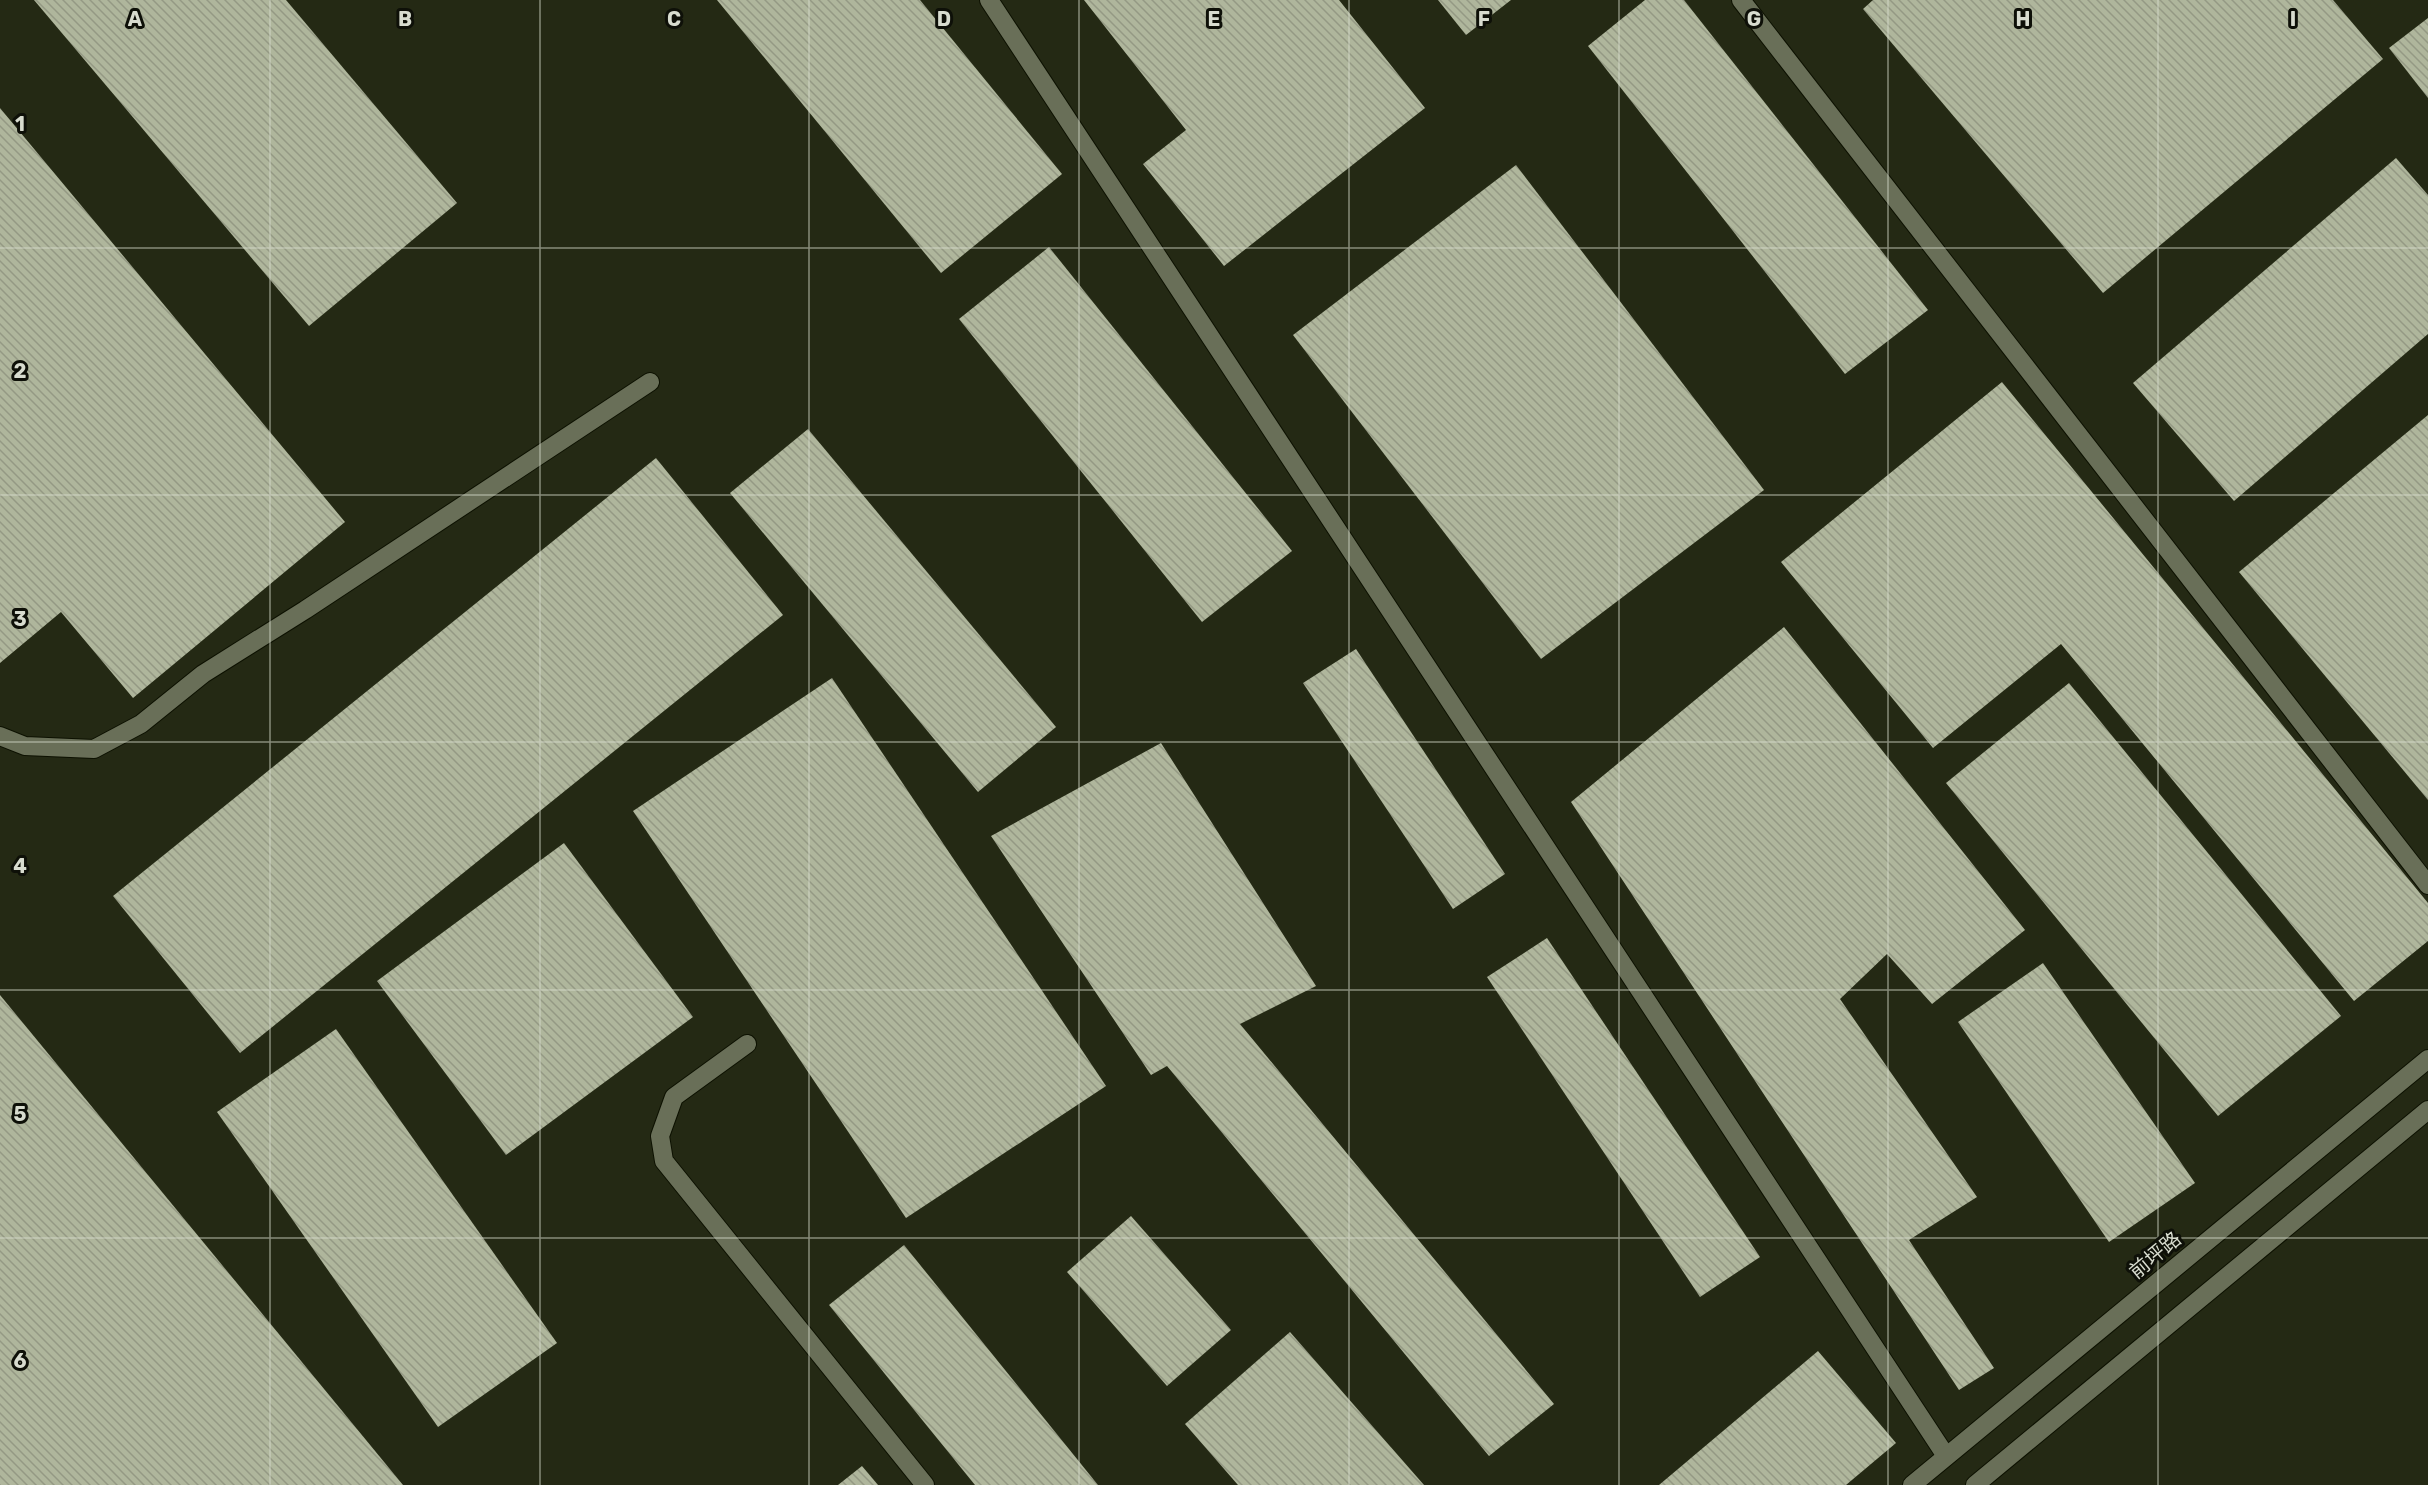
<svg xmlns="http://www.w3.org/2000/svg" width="2428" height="1485" font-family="Rubik,'Noto Sans SC',sans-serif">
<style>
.building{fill:url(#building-back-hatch)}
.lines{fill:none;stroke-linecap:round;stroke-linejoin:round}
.lane-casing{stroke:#0d1101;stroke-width:20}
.secondary-casing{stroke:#0d1101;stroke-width:20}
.lane{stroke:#696f58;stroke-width:18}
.secondary{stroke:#696f58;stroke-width:18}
.grid{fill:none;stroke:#d8dccf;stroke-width:1.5;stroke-opacity:0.55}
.labels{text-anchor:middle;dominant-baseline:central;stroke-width:6;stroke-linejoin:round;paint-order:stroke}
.street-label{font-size:20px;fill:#d8dccf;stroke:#0e1008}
.grid-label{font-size:20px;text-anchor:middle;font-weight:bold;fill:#d8dccf;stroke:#0e1008;stroke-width:6;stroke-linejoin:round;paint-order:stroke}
</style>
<defs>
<pattern id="building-back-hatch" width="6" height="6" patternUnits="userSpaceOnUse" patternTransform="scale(1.5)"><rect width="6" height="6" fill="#afb69c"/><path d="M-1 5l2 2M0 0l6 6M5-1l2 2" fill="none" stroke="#949984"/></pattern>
</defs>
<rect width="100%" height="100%" fill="#242914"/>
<g class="building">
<path d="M 34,0 L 286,0 L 457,203 L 309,326 Z"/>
<path d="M 717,0 L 920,0 L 1062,174 L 941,273 Z"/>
<path d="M 1084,0 L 1339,0 L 1425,108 L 1224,266 L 1143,164 L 1186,130 Z"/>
<path d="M 1438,0 L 1511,0 L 1466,35 Z"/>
<path d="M 1645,0 L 1684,0 L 1928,310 L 1845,374 L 1588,46 Z"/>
<path d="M 1873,0 L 2333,0 L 2383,59 L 2103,293 L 1863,9 Z"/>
<path d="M 2428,18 L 2428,98 L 2389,48 Z"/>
<path d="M 0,108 L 345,522 L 133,698 L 61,612 L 0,663 Z"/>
<path d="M 2396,158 L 2428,195 L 2428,334 L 2234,501 L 2133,383 Z"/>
<path d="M 1516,165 L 1764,490 L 1541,659 L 1293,335 Z"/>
<path d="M 1049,247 L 1292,551 L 1202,622 L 959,319 Z"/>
<path d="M 2002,382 L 2428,903 L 2428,941 L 2354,1001 L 2061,644 L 1933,748 L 1781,562 Z"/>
<path d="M 2428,415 L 2428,800 L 2239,572 Z"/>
<path d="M 808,429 L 1056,727 L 978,792 L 730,493 Z"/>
<path d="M 656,458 L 783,615 L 240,1053 L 113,896 Z"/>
<path d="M 1784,627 L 2025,930 L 1932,1004 L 1887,954 L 1840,999 L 1977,1197 L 1909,1240 L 1994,1368 L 1959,1390 L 1571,802 Z"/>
<path d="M 1356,649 L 1505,874 L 1453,909 L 1303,683 Z"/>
<path d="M 832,678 L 1106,1086 L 906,1218 L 633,811 Z"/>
<path d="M 2069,683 L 2341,1016 L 2218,1116 L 1946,783 Z"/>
<path d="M 1161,743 L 1316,986 L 1240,1024 L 1554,1404 L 1489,1456 L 1167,1066 L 1151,1075 L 991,836 Z"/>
<path d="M 564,843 L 693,1017 L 506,1155 L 377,981 Z"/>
<path d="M 1547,938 L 1760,1257 L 1700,1297 L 1487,977 Z"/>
<path d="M 2043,963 L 2195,1183 L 2109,1242 L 1958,1022 Z"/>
<path d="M 0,995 L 403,1485 L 0,1485 Z"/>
<path d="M 336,1029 L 557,1343 L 438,1427 L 217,1112 Z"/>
<path d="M 1131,1216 L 1231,1330 L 1167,1386 L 1067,1272 Z"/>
<path d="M 904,1245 L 1098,1485 L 975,1485 L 829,1305 Z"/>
<path d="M 1290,1332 L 1424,1485 L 1238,1485 L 1185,1424 Z"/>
<path d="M 1818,1351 L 1896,1443 L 1846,1485 L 1659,1485 Z"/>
<path d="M 862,1466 L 878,1485 L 838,1485 Z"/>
</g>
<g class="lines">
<defs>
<g id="lane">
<path d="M 989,0 L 1946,1456"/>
<path d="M 1741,0 L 2428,885"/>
<path d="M 0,736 L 25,746 L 94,749 L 141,724 L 203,674 L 305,610 L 650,382"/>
<path d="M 747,1044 L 674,1097 L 660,1136 L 664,1161 L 925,1485"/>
</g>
<g id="secondary">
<path d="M 1912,1485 L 2428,1059"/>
<path d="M 1975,1485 L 2428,1110"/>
</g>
</defs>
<use href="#lane" class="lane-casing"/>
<use href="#secondary" class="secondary-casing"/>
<use href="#lane" class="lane"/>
<use href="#secondary" class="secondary"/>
</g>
<path class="grid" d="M 270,0 L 270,1485M 540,0 L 540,1485M 809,0 L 809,1485M 1079,0 L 1079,1485M 1349,0 L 1349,1485M 1619,0 L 1619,1485M 1888,0 L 1888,1485M 2158,0 L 2158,1485M 0,248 L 2428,248M 0,495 L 2428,495M 0,742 L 2428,742M 0,990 L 2428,990M 0,1238 L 2428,1238"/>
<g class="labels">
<g class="street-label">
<text transform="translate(2155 1255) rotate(-40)">前坪路</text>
</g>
</g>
<g class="grid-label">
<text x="135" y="26">A</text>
<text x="405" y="26">B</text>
<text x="674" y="26">C</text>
<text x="944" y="26">D</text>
<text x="1214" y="26">E</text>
<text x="1484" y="26">F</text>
<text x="1754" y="26">G</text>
<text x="2023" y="26">H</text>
<text x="2293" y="26">I</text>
<text x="20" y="131">1</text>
<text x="20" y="378">2</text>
<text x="20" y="626">3</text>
<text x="20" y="873">4</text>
<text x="20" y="1121">5</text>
<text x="20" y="1368">6</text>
</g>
</svg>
